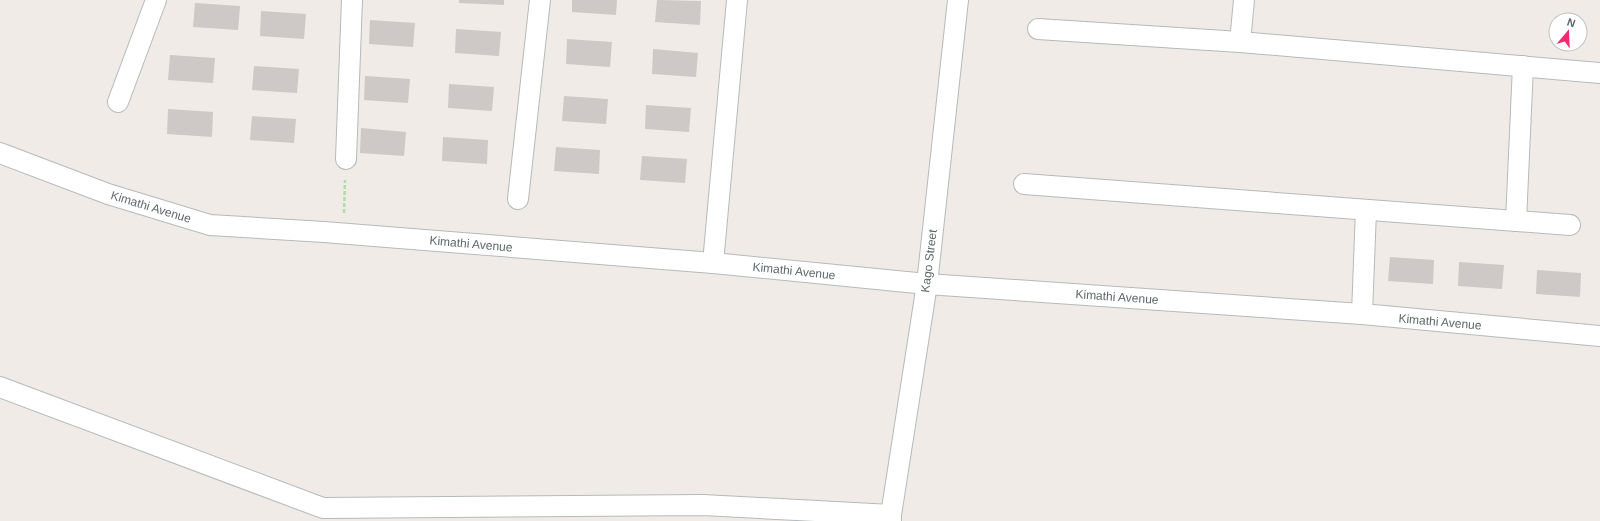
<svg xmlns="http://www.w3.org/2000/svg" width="1600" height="521" font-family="Arial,sans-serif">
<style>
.building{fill:#cec8c6}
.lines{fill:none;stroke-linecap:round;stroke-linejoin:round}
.minor-casing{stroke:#b4babc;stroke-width:22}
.path{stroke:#aedda5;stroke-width:2.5;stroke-dasharray:4 2;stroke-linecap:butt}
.minor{stroke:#fff;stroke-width:20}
.labels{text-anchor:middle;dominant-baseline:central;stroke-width:3;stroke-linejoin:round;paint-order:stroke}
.street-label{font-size:12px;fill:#5e6768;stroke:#fff}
</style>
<rect width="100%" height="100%" fill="#f1ebe7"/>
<g class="building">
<path d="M 459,0 L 504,0 L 504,5 L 459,3 Z"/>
<path d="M 572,0 L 617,0 L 616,15 L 572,12 Z"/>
<path d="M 657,0 L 701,1 L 700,25 L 655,22 Z"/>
<path d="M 195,3 L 240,6 L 238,30 L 193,27 Z"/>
<path d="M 261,11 L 306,14 L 304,39 L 260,36 Z"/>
<path d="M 370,20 L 415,23 L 413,47 L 369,44 Z"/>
<path d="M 456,29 L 501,32 L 499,56 L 455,53 Z"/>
<path d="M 567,39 L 612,42 L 610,67 L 566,64 Z"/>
<path d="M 653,49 L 698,53 L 696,77 L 652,74 Z"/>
<path d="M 170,55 L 215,58 L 213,83 L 168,80 Z"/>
<path d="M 254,66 L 299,69 L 297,93 L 252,90 Z"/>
<path d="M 365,76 L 410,79 L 408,103 L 364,100 Z"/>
<path d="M 449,84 L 494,87 L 492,111 L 448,108 Z"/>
<path d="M 564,96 L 608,99 L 606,124 L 562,121 Z"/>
<path d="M 646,105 L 691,108 L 689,132 L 645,129 Z"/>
<path d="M 168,109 L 213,112 L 212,137 L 167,134 Z"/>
<path d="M 252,116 L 296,119 L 294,143 L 250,140 Z"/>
<path d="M 361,128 L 406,132 L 404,156 L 360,153 Z"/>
<path d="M 443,137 L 488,140 L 487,164 L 442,161 Z"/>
<path d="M 556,147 L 600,150 L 599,174 L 554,171 Z"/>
<path d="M 642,156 L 687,159 L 685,183 L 640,180 Z"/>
<path d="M 1390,257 L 1434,260 L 1433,284 L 1388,281 Z"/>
<path d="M 1459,262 L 1504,265 L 1502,289 L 1458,286 Z"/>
<path d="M 1537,270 L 1581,273 L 1580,297 L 1536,294 Z"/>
</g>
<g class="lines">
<defs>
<g id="minor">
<path d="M 1038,29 L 1240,42 L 1600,73"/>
<path d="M 1240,42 L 1244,0"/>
<path d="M 118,102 L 156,0"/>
<path d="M 0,153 L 108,194 L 210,225 L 324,232 L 713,263 L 927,284 L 1362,314 L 1600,336"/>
<path d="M 346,159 L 352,0"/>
<path d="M 1024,184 L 1570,225"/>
<path d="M 518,199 L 540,0"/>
<path d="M 1516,221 L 1523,66"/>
<path d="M 713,263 L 737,0"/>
<path d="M 1362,314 L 1366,210"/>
<path d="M 0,387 L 323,508 L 703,505 L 891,515"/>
<path d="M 891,521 L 891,515 L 927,284 L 958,0"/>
</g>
</defs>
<use href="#minor" class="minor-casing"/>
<path class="path" d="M 344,213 L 345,180"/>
<use href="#minor" class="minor"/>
</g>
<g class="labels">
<g class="street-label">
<text transform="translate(151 207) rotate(17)">Kimathi Avenue</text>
<text transform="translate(471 244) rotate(5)">Kimathi Avenue</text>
<text transform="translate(929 261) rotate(-83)">Kago Street</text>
<text transform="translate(794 271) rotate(6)">Kimathi Avenue</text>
<text transform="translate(1117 297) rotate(4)">Kimathi Avenue</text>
<text transform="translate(1440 322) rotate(5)">Kimathi Avenue</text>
</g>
</g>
<g transform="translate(1568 32) rotate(19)"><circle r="19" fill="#ffffff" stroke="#bfc2c3"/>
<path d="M0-3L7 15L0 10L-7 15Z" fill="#f42a71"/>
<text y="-6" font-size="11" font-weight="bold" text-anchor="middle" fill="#5e6768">N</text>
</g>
</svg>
